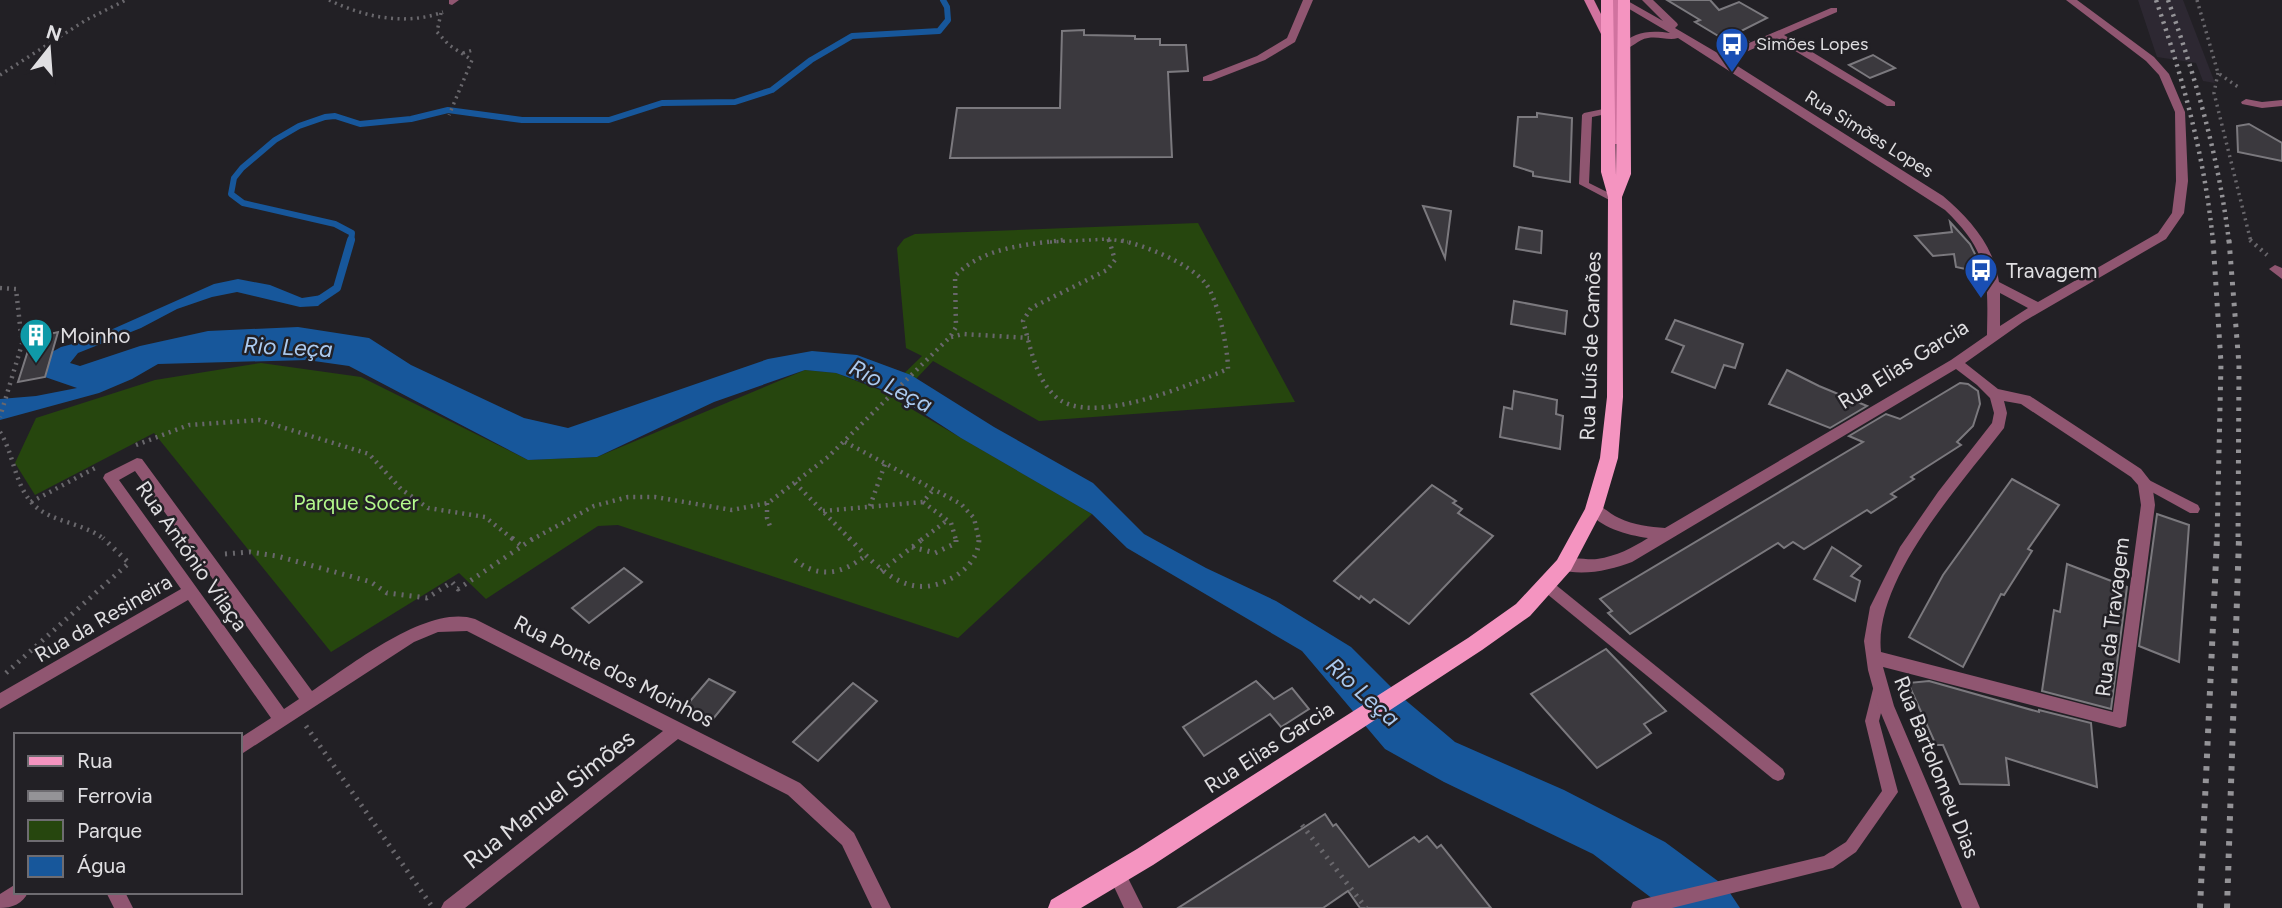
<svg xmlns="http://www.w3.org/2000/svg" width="2282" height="908" font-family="Figtree,sans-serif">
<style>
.built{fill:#2d2832}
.green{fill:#26460e}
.water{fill:#17579b}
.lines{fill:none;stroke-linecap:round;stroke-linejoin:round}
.stream-far1{stroke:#17579b;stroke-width:6}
.stream{stroke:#17579b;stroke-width:8}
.building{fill:#3b393e;stroke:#7b797e;stroke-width:2}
.path-far2{stroke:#69676c;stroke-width:3.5;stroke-dasharray:2 4.5;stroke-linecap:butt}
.path-far1{stroke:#69676c;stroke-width:4.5;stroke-dasharray:2 5;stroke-linecap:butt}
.path{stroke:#69676c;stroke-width:5;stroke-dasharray:2 6;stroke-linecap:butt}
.lane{fill:#905671;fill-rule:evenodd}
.street{fill:#905671;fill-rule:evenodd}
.secondary{fill:#d0739f;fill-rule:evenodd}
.primary{fill:#f494c0;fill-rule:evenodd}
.rail-far2{stroke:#949397;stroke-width:4.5;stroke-dasharray:2.5 5;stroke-linecap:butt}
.rail-far1{stroke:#949397;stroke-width:5;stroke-dasharray:3.5 7;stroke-linecap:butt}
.rail{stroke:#949397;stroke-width:6;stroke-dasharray:4.5 8;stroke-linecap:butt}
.labels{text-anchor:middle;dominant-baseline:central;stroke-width:5;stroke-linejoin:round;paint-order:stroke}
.far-poi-label{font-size:18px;fill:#e0dfe2;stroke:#222025;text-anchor:start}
.far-street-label{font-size:18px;fill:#e0dfe2;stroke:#222025}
.poi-label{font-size:21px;fill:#e0dfe2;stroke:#222025;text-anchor:start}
.street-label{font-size:21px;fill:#e0dfe2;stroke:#222025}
.park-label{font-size:21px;fill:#b3f98c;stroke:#222025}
.water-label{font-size:23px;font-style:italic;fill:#abcaef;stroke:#222025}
.near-street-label{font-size:24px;fill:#e0dfe2;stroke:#222025}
</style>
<rect width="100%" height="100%" fill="#222025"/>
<path class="built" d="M 2138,0 L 2183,0 L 2215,83 L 2203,81 L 2196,63 L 2157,57 Z"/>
<path class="green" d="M 1198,223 L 1295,402 L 1039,421 L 933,361 L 896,400 L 1092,514 L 958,638 L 618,525 L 598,526 L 486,599 L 459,573 L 331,652 L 154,433 L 35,495 L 15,463 L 36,418 L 155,380 L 261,363 L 361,377 L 528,460 L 597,457 L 805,370 L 836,373 L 885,392 L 922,356 L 906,348 L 897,248 L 904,239 L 915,234 Z"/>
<path class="water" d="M 238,279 L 270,285 L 302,298 L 322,295 L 337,288 L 318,306 L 300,307 L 237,292 L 212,297 L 177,309 L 141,328 L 78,353 L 70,363 L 80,366 L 140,346 L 208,331 L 298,327 L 369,338 L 411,365 L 524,418 L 568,428 L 768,359 L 812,351 L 857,355 L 911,375 L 994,427 L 1093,483 L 1144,534 L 1206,568 L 1276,601 L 1351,647 L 1397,693 L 1455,742 L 1564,790 L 1665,842 L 1726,887 L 1740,908 L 1665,908 L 1593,854 L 1444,782 L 1385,749 L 1302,651 L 1127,548 L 1092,514 L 961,438 L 892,393 L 836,373 L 805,370 L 714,402 L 597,457 L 528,460 L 349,366 L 307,360 L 158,364 L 132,379 L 99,393 L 0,420 L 0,399 L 36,396 L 77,388 L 45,377 L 52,352 L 61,347 L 88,340 L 214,284 Z"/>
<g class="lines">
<path class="stream-far1" d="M 351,242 L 352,233 L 335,224 L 243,203 L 231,194 L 234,178 L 242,168 L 275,140 L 299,126 L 325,117 L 335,116 L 360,124 L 411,119 L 448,110 L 522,120 L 609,120 L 662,103 L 735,102 L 772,90 L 811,60 L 852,36 L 939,31 L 948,20 L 947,7 L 943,0"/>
<path class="stream" d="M 319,300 L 337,288 L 351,240"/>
</g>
<g class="building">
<path d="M 1667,0 L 1710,0 L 1719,10 L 1739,2 L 1767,18 L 1739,32 L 1748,41 L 1740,44 L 1728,36 L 1720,37 L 1695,22 L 1700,20 Z"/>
<path d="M 1084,30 L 1084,35 L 1135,36 L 1135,39 L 1160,39 L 1160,45 L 1186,45 L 1188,71 L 1168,72 L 1172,157 L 950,158 L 957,108 L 1060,108 L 1062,31 Z"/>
<path d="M 1873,55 L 1895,68 L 1870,78 L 1849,65 Z"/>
<path d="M 1537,113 L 1572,118 L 1570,182 L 1533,176 L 1533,172 L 1514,166 L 1518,117 L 1537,117 Z"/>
<path d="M 2249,124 L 2282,143 L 2282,161 L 2238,152 L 2237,126 Z"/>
<path d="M 1423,206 L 1451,211 L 1445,258 Z"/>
<path d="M 1950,222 L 1970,244 L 1977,258 L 1979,272 L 1956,267 L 1954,254 L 1933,256 L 1915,236 L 1952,232 Z"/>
<path d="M 1519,227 L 1542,231 L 1541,253 L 1516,249 Z"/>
<path d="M 1514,301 L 1567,311 L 1565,334 L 1511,324 Z"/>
<path d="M 1675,320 L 1743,344 L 1735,368 L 1724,365 L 1715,388 L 1672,372 L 1684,346 L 1666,339 Z"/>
<path d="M 58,332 L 45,377 L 18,382 L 32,338 Z"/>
<path d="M 1787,370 L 1819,386 L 1867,406 L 1830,428 L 1769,404 Z"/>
<path d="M 1960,383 L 1968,384 L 1978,391 L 1980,404 L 1973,426 L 1957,442 L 1961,445 L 1911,477 L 1914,479 L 1891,494 L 1896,497 L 1871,513 L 1867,510 L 1804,549 L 1793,542 L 1784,548 L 1778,543 L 1630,634 L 1608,613 L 1612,611 L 1600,599 L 1863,442 L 1849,436 L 1886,414 L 1900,419 Z"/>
<path d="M 1514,391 L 1557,400 L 1556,414 L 1563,416 L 1560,449 L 1500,437 L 1504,407 L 1512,409 Z"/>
<path d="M 2012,479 L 2059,505 L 2028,549 L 2032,551 L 2004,595 L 2001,594 L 1963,667 L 1909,637 L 1943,575 Z"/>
<path d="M 1432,485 L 1456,501 L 1453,503 L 1462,509 L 1458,513 L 1493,536 L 1409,624 L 1374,599 L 1370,603 L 1361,596 L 1359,599 L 1334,581 Z"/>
<path d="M 2157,514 L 2189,525 L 2179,662 L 2139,646 Z"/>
<path d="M 1832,547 L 1861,566 L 1851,576 L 1860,581 L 1855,601 L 1814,579 Z"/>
<path d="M 2067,564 L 2127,587 L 2111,709 L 2042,691 L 2054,610 L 2060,612 Z"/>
<path d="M 624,568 L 642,582 L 589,623 L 572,608 Z"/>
<path d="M 1606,649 L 1666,711 L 1644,724 L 1651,733 L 1597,768 L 1531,694 Z"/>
<path d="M 709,679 L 735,692 L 713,719 L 686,706 Z"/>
<path d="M 1256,681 L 1274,699 L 1292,688 L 1309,709 L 1281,727 L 1270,714 L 1204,756 L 1183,727 Z"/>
<path d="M 1929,681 L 2039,712 L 2039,710 L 2091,723 L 2097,787 L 2006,758 L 2009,785 L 1960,784 L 1943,745 L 1936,745 L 1908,683 Z"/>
<path d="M 853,683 L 877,701 L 818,761 L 793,742 Z"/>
<path d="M 1325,814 L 1333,826 L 1336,824 L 1369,867 L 1414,837 L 1419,842 L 1427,836 L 1437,848 L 1441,845 L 1491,908 L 1360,908 L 1348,891 L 1323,908 L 1178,908 Z"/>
</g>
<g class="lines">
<g class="path-far2">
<path d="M 329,0 C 364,17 405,26 443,12"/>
<path d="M 2197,0 L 2218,73 L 2241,89"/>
<path d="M 441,13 L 437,32 L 449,45 L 472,60 L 449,115"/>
<path d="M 463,53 L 473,50"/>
<path d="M 2218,73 L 2214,93 L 2251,242"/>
<path d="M 0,75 L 86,20 L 126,0"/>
<path d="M 1108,239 L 1128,242"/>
<path d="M 1108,239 L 1109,242"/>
<path d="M 1050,242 L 1108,239"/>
</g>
<g class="path-far1">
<path d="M 1109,240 L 1115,260 L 1107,270 L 1031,308 L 1023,321 C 1030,345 1035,377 1054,395 C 1087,430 1191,384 1228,369 C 1228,349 1218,300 1206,284 C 1190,263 1144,245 1119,240"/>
<path d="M 2250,240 L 2267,255"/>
<path d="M 0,288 L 16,289 L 22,344 L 0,417"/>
<path d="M 951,337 L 963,334 L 1029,338"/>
<path d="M 0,432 C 14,454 14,483 32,503 C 50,523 84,522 105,540"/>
<path d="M 845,442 L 961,504 L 974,518 L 979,540"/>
<path d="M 136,445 L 189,425 L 259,420 L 369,454 L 401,489 L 428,508 L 485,517 L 514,540"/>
<path d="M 795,483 L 851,540"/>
<path d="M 31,502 L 95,468"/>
<path d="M 923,502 L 951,523 L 956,540"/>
<path d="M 767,503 L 767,518 L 771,529"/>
<path d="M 870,506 L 885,464"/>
<path d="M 823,511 L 923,502 L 933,490"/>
<path d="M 531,540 L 594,506 L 628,497 L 655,497 L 732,510 L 768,503 L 828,457 L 950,337 L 956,327 L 955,276 C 983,247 1025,245 1063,240"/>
<path d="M 921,540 L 949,519"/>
</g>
<g class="path">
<path d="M 512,538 L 523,547"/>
<path d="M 849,538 C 880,570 910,605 957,575 C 970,566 979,554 979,538"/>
<path d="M 912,547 L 935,553 L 956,543 L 956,538"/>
<path d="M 225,554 L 250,552 L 277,556 L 371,582 L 387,593 L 427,598 L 452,582 L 458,589 L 534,538"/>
<path d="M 795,560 C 819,579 842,574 865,556"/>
<path d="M 881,571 L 924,538"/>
<path d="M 6,673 L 129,563 L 103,538"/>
<path d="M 306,726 L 431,905"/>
<path d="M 1302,825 L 1366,908"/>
</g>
<g class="lane">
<path d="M 1608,108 L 1611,109 L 1611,113 L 1592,117 L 1589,183 L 1619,198 L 1620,200 L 1615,203 L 1579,184 L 1582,115 L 1584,113 Z"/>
<path d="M 2145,478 L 2198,505 L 2200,509 L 2198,513 L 2190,513 L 2141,486 L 2139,483 L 2141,480 Z"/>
<path d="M 1546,579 L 1551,581 L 1783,769 L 1785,774 L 1783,779 L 1778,781 L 1773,779 L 1541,589 L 1539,585 L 1541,581 Z"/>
<path d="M 1880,683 L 1885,685 L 1887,689 L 1879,721 L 1898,792 L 1856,852 L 1833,868 L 1672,908 L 1631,908 L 1633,902 L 1639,900 L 1824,856 L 1846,842 L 1882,791 L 1865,721 L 1873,689 L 1875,685 Z"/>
</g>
<g class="street">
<path d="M 449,0 L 459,0 L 452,5 L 449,4 Z"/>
<path d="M 1303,0 L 1313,0 L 1295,42 L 1265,60 L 1211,81 L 1203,81 L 1203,77 L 1257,56 L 1287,38 Z"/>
<path d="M 1614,0 L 1626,0 L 1663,21 L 1642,0 L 1653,0 L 1677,23 L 1678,25 L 1675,28 L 1721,55 L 1831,8 L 1837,8 L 1837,12 L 1784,35 L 1895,102 L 1895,106 L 1887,106 L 1775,39 L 1728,60 L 1943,196 C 1970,219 1994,246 1999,282 L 2038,302 L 2158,233 L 2172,213 L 2176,181 L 2175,112 L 2159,75 L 2146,61 L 2066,0 L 2077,0 L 2154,57 L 2169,74 L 2185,112 L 2188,181 L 2184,213 L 2166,239 L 2023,322 L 1965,363 L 1998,389 L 2030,396 L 2141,469 L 2152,483 L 2155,505 L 2126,726 L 2120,728 L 1883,667 L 1894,706 L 1980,908 L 1962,908 L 1878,706 L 1868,670 L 1864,641 L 1870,607 L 1900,547 L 1938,492 L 1992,423 L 1994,413 L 1990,398 L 1977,385 L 1956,369 L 1632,562 C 1611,570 1581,577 1559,569 L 1556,565 L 1559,561 C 1571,556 1585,560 1597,559 C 1617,556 1632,548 1648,538 C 1627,535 1599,528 1587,509 L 1589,505 C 1600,502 1609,514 1619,518 C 1634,525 1650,527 1665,528 L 1951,360 L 1987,335 C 1988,277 1990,253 1945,210 L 1678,38 C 1669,41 1659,36 1648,38 C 1637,39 1632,50 1621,49 L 1620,47 C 1633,31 1651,30 1670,33 ZM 2000,293 L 2028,308 L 2000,326 ZM 2004,401 L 2021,404 L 2131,477 L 2138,485 L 2141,505 L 2113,712 L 1881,652 C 1873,579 1962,483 2004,428 L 2007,413 Z"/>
<path d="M 2246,99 L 2262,102 L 2282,100 L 2282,106 L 2262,108 L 2242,104 L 2241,102 Z"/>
<path d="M 2275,265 L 2282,268 L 2282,279 L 2269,269 Z"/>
<path d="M 137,458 L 142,459 L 312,691 C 350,666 428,603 475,619 L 800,783 L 854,833 L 891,908 L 872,908 L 842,845 L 788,795 L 678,739 L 465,908 L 441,908 L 444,902 L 663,731 L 467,631 L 438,632 L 414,642 L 240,755 L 240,738 L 271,718 L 188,600 L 0,709 L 0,693 L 181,589 L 103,478 L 105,474 ZM 135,471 L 299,699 L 284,709 L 119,480 Z"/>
<path d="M 1117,865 L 1123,868 L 1143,908 L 1124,908 L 1108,874 L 1111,868 Z"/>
<path d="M 16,884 L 16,892 L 28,892 C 23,904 12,908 0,908 L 0,894 Z"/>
<path d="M 106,892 L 125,892 L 133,908 L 114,908 Z"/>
</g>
<path class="secondary" d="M 1584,0 L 1594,0 L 1611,34 L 1611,8 L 1608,0 L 1618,0 L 1621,8 L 1623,144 L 1615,144 C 1607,122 1611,64 1611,37 L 1603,38 Z"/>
<path class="primary" d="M 1601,0 L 1613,0 L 1616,176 L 1618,0 L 1630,0 L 1631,174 L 1622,197 L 1623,397 L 1618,458 L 1603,509 L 1571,570 L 1530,616 L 1482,650 L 1153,865 L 1081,908 L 1048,908 L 1051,900 L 1137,849 L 1468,638 L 1516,604 L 1557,560 L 1585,509 L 1600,458 L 1607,397 L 1608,197 L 1601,172 Z"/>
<g class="rail-far2">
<path d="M 2156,0 C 2183,79 2205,158 2213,242"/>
<path d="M 2168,0 C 2196,79 2219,158 2229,242"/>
</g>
<g class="rail-far1">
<path d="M 2213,240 L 2221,363 L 2217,540"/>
<path d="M 2229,240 L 2239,365 L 2238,540"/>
</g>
<g class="rail">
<path d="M 2200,908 L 2217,538"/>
<path d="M 2227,908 L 2239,538"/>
</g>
</g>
<defs>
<symbol id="bus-pin" viewBox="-11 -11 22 30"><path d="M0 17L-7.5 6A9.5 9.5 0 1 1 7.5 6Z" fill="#1a4fb4" stroke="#222025"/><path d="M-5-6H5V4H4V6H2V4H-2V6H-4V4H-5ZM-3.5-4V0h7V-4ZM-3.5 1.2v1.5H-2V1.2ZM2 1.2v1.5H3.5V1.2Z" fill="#fff"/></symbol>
<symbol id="building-pin" viewBox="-11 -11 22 30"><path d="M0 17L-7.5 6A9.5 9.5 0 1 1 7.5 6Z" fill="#0f9aa8" stroke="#222025"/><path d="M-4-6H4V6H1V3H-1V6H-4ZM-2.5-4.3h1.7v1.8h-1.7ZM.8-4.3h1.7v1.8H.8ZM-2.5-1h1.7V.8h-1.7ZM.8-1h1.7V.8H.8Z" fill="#fff"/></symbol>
</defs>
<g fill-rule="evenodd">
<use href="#bus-pin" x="1713" y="25" width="38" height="52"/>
<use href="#bus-pin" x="1962" y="251" width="38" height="52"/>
<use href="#building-pin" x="17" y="316" width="38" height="52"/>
</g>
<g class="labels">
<g class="far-poi-label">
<text x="1756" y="44">Simões Lopes</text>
</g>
<g class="far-street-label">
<text transform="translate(1869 134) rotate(32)">Rua Simões Lopes</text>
</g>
<g class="poi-label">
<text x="2006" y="270">Travagem</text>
<text x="60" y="335">Moinho</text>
</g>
<g class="street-label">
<text transform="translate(1590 346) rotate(-88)">Rua Luís de Camões</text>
<text transform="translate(1903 364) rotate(-32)">Rua Elias Garcia</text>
<text transform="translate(192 556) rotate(55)">Rua António Vilaça</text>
<text transform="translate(2112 617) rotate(-83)">Rua da Travagem</text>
<text transform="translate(103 618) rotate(-30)">Rua da Resineira</text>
<text transform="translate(614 671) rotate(27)">Rua Ponte dos Moinhos</text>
<text transform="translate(1269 747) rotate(-33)">Rua Elias Garcia</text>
<text transform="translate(1937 767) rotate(68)">Rua Bartolomeu Dias</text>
</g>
<g class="park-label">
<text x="356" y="502">Parque Socer</text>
</g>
<g class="water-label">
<text transform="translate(288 347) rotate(3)">Rio Leça</text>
<text transform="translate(891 386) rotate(27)">Rio Leça</text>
<text transform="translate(1363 692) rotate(42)">Rio Leça</text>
</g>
<g class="near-street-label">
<text transform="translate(549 799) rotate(-38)">Rua Manuel Simões</text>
</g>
</g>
<rect x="14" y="733" width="228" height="161" fill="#222025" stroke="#6e6c71" stroke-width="2"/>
<rect x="28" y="756" width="35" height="10" fill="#f494c0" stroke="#6e6c71" stroke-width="2"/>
<text x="77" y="768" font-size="21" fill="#e0dfe2">Rua</text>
<rect x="28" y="791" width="35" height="10" fill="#949397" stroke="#6e6c71" stroke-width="2"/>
<text x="77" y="803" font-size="21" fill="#e0dfe2">Ferrovia</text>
<rect x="28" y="820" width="35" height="21" fill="#26460e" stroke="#6e6c71" stroke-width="2"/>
<text x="77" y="838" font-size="21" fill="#e0dfe2">Parque</text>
<rect x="28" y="856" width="35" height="21" fill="#17579b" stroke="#6e6c71" stroke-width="2"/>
<text x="77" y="873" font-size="21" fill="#e0dfe2">Água</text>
<g transform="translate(49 49) rotate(17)" stroke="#222025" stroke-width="5" paint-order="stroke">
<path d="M0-5L12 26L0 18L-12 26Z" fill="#e0dfe2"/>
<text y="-10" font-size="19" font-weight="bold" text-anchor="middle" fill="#e0dfe2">N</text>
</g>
</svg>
